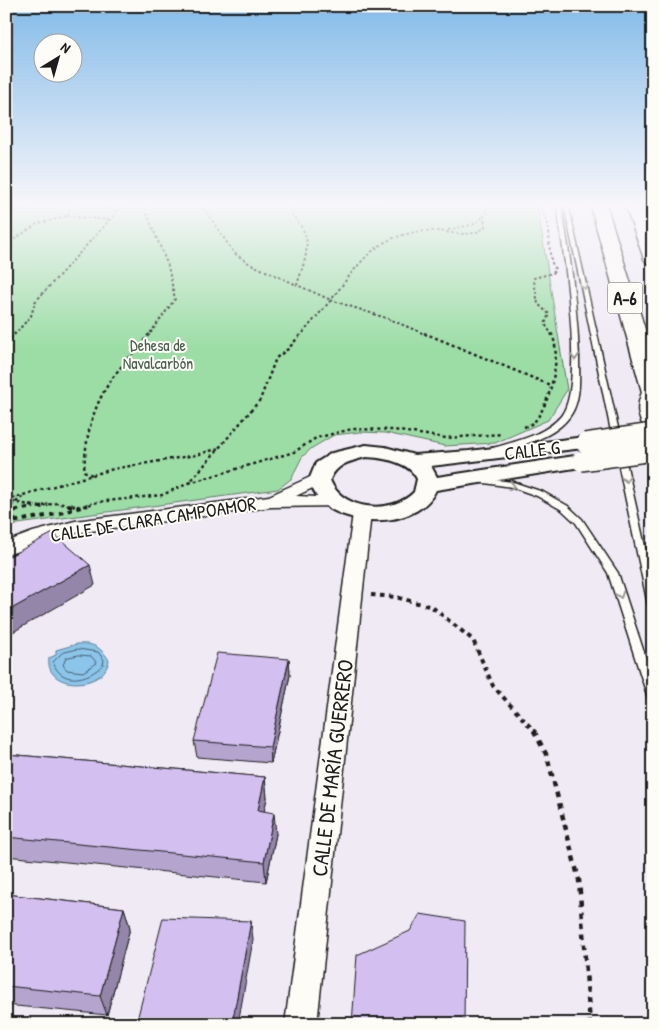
<svg xmlns="http://www.w3.org/2000/svg" width="659" height="1030" font-family="'Patrick Hand',sans-serif">
<style>
.green{fill:#9cdda6;stroke:#5c7c61}
.water{fill:#8bc5ea;stroke:#5f8198}
.lines{fill:none;stroke-linecap:round;stroke-linejoin:round}
.shore{stroke:#48606e;stroke-width:1}
.stream{stroke:#5f8198;stroke-width:4}
.service-casing{stroke:#1c1c1c;stroke-width:3}
.minor-casing{stroke:#1c1c1c;stroke-width:3}
.tertiary-casing{stroke:#1c1c1c;stroke-width:4}
.motorway-casing{stroke:#1c1c1c;stroke-width:3}
.path-far3{stroke:#1c1c1c;stroke-width:2;stroke-dasharray:2.5 2.5;stroke-linecap:butt}
.path-far2{stroke:#1c1c1c;stroke-width:2.5;stroke-dasharray:3 3;stroke-linecap:butt}
.path-far1{stroke:#1c1c1c;stroke-width:4;stroke-dasharray:4.5 4.5;stroke-linecap:butt}
.path{stroke:#1c1c1c;stroke-width:4.5;stroke-dasharray:5.5 5.5;stroke-linecap:butt}
.service{fill:#fdfcf7;fill-rule:evenodd}
.minor{fill:#fdfcf7;fill-rule:evenodd}
.tertiary{fill:#fdfcf7;fill-rule:evenodd}
.motorway{fill:#fdfcf7;fill-rule:evenodd}
.tertiary-bridge-casing{stroke:#1c1c1c;stroke-width:22;stroke-linecap:butt}
.tertiary-bridge{stroke:#fdfcf7;stroke-width:19}
.wall{fill:#b5a4ce;stroke:#1c1c1c}
.shaded-wall{fill:#9486a8;stroke:#1c1c1c}
.building{fill:#d3bff0;stroke:#1c1c1c}
.oneway{stroke:#989794}
.labels{text-anchor:middle;dominant-baseline:central;stroke-width:4;stroke-linejoin:round;paint-order:stroke}
.far-park-label{font-size:16px;fill:#49604c;stroke:#fdfcf7}
.shield{fill:#fdfcf7;stroke:#605f5e;stroke-width:1}
.shield-label{font-size:18px;font-weight:bold;fill:#1c1c1c}
.street-label{font-size:19px;fill:#1c1c1c;stroke:#fdfcf7}
.near-street-label{font-size:22px;fill:#1c1c1c;stroke:#fdfcf7}
</style>
<rect width="100%" height="100%" fill="#f0eaf5"/>
<filter id="ink" filterUnits="userSpaceOnUse"><feTurbulence type="fractalNoise" baseFrequency=".02" numOctaves="2"/><feDisplacementMap in="SourceGraphic" scale="10" xChannelSelector="R" yChannelSelector="G"/><feConvolveMatrix kernelMatrix="1 2 1 2 8 2 1 2 1" color-interpolation-filters="sRGB"/></filter>
<g filter="url(#ink)">
<path class="green" d="M 6,204 L 537,204 L 567,390 L 548,420 L 495,443 L 445,446 L 386,433 L 360,432 L 334,435 L 312,448 L 302,457 L 291,479 L 278,489 L 18,524 L 6,531 Z"/>
<path class="water" d="M 77,644 C 93,643 100,646 109,660 C 105,691 44,691 49,658 L 56,655 L 56,650 Z"/>
<g class="lines">
<g class="shore">
<path d="M 78,649 L 98,652 L 104,660 L 103,665 C 88,680 61,686 53,662 L 62,653 Z"/>
<path d="M 79,655 L 91,656 L 97,663 L 83,672 L 67,670 L 63,665 L 66,658 Z"/>
</g>
<path class="stream" d="M 6,212 L 39,204"/>
<defs>
<g id="service">
<path d="M 557,204 L 561,204 C 570,254 577,305 579,356 C 579,373 581,393 574,409 C 561,437 523,445 496,452 L 493,452 L 492,450 L 493,448 C 517,441 545,435 561,416 C 586,386 562,244 557,204 Z"/>
<path d="M 564,204 L 568,204 L 621,441 L 617,443 L 613,441 Z"/>
<path d="M 617,451 L 623,451 L 624,453 L 653,582 L 653,608 L 650,607 L 648,605 L 616,453 Z"/>
<path d="M 478,478 L 513,482 L 543,492 L 568,506 L 582,519 L 618,573 L 653,680 L 653,702 L 649,701 L 648,698 L 608,573 L 576,523 L 562,510 L 537,496 L 512,487 L 478,482 L 477,480 Z"/>
</g>
<g id="minor">
<path d="M 319,473 L 325,474 L 328,478 L 325,482 L 296,496 L 338,498 L 340,502 L 338,506 L 271,507 L 75,533 L 6,555 L 6,542 L 33,532 L 75,521 L 269,496 Z"/>
<path d="M 362,507 L 369,509 L 371,513 L 317,1024 L 285,1024 L 353,513 L 355,509 Z"/>
</g>
<path id="tertiary" d="M 585,437 L 592,439 L 595,443 L 592,447 L 431,466 L 437,477 L 581,455 L 588,457 L 591,461 L 588,465 L 581,467 L 436,490 C 419,526 360,527 329,508 C 318,501 313,491 309,480 L 316,463 L 332,453 L 366,445 L 385,447 L 414,455 L 469,451 ZM 366,457 C 383,458 409,461 417,479 L 414,492 C 392,515 342,511 330,480 C 336,464 351,461 366,457 Z"/>
<g id="motorway">
<path d="M 590,204 L 606,204 L 653,355 L 653,430 L 645,428 C 636,416 637,405 642,392 Z"/>
<path d="M 625,204 L 641,204 L 653,235 L 653,264 L 647,263 L 644,259 Z"/>
</g>
</defs>
<use href="#service" class="service-casing"/>
<use href="#minor" class="minor-casing"/>
<use href="#tertiary" class="tertiary-casing"/>
<use href="#motorway" class="motorway-casing"/>
<g class="path-far3">
<path d="M 79,204 L 103,207"/>
<path d="M 101,204 L 103,207 L 118,211"/>
<path d="M 143,204 L 168,266 L 175,299 L 149,335"/>
<path d="M 201,204 L 234,253 L 250,264 L 297,285"/>
<path d="M 288,204 C 290,214 296,219 302,228 C 313,244 302,268 297,285 L 331,300 L 301,335"/>
<path d="M 540,204 C 541,212 545,215 547,222 C 552,237 546,255 555,269 L 553,273 L 534,278 L 534,281 L 538,304 L 549,314 L 545,324 L 552,335"/>
<path d="M 67,216 L 110,220"/>
<path d="M 448,230 L 475,224 L 483,217"/>
<path d="M 6,245 L 37,224 L 67,216 L 70,208 L 78,204"/>
<path d="M 14,335 L 31,316 L 35,302 L 124,204"/>
<path d="M 427,335 L 389,319 L 331,300 C 349,277 366,249 394,238 C 407,233 422,230 436,231 C 453,232 471,239 485,227 L 484,217 L 488,204"/>
</g>
<g class="path-far2">
<path d="M 424,333 L 550,385"/>
<path d="M 6,343 L 15,333"/>
<path d="M 524,427 C 527,426 532,424 534,422 C 550,405 563,353 551,333"/>
<path d="M 92,475 L 84,471 C 86,433 93,403 117,372 C 127,359 139,347 150,333"/>
<path d="M 189,483 L 294,452 L 316,438 L 352,429 L 393,430 L 446,438 L 502,434"/>
<path d="M 6,500 L 113,469 L 196,455 L 220,448"/>
<path d="M 6,501 L 36,506"/>
<path d="M 11,506 L 25,495"/>
<path d="M 43,506 L 56,503 L 75,506"/>
<path d="M 83,506 L 98,502 L 162,495 L 189,483 L 260,400 L 276,358 L 288,349 L 302,333"/>
</g>
<g class="path-far1">
<path d="M 29,505 L 40,507 L 48,505"/>
<path d="M 68,505 L 79,507"/>
<path d="M 6,510 L 12,505"/>
<path d="M 6,512 L 34,507"/>
<path d="M 6,518 L 16,520"/>
<path d="M 6,523 L 57,514 L 88,505"/>
<path d="M 371,595 L 396,597 L 432,607 L 473,640 L 493,686 L 535,732"/>
</g>
<path class="path" d="M 534,731 L 547,756 L 579,880 L 590,1024"/>
<use href="#service" class="service"/>
<use href="#minor" class="minor"/>
<use href="#tertiary" class="tertiary"/>
<use href="#motorway" class="motorway"/>
<defs>
<g id="tertiary-bridge">
<path d="M 585,443 L 653,433"/>
<path d="M 581,461 L 653,451"/>
</g>
</defs>
<use href="#tertiary-bridge" class="tertiary-bridge-casing"/>
<use href="#tertiary-bridge" class="tertiary-bridge"/>
</g>
<g class="wall">
<path d="M 289,659 L 290,675 L 271,763 L 197,757 L 194,741 Z"/>
<path d="M 6,754 L 265,777 L 267,798 L 264,811 L 276,834 L 266,882 L 6,856 Z"/>
<path d="M 6,894 L 124,908 L 130,928 L 107,1015 L 6,1005 Z"/>
</g>
<g class="shaded-wall">
<path d="M 90,565 L 95,585 L 6,636 L 6,612 Z"/>
<path d="M 289,659 L 290,675 L 271,763 L 270,747 Z"/>
<path d="M 265,777 L 267,798 L 260,831 L 258,810 Z"/>
<path d="M 274,813 L 276,834 L 266,882 L 264,862 Z"/>
<path d="M 124,908 L 130,928 L 107,1015 L 100,996 Z"/>
<path d="M 251,921 L 253,940 L 238,1024 L 232,1024 Z"/>
</g>
<g class="building">
<path d="M 53,533 L 90,565 L 6,612 L 6,558 Z"/>
<path d="M 217,653 L 289,659 L 270,747 L 194,741 Z"/>
<path d="M 6,754 L 265,777 L 258,810 L 274,813 L 264,862 L 6,837 Z"/>
<path d="M 6,894 L 124,908 L 100,996 L 6,986 Z"/>
<path d="M 420,914 L 465,921 L 464,1024 L 352,1024 L 357,955 L 410,931 Z"/>
<path d="M 163,918 L 251,921 L 232,1024 L 136,1024 Z"/>
</g>
<defs><path id="oneway-chevron" d="M-2-3.5L2.5 0L-2 3.5" fill="none" stroke-width="1.6" stroke-linecap="round" stroke-linejoin="round" transform="scale(1.25)"/></defs>
<g class="oneway">
<use href="#oneway-chevron" transform="translate(584 286) rotate(78)"/>
<use href="#oneway-chevron" transform="translate(575 357) rotate(87)"/>
<use href="#oneway-chevron" transform="translate(626 479) rotate(78)"/>
<use href="#oneway-chevron" transform="translate(512 486) rotate(14)"/>
<use href="#oneway-chevron" transform="translate(620 595) rotate(72)"/>
</g>
</g>
<linearGradient id="sky" x2="0" y2="1"><stop stop-color="#83bbe9"/><stop offset="0.59" stop-color="#f8f6fa"/><stop offset="1" stop-color="#f8f6fa" stop-opacity="0"/></linearGradient>
<rect width="659" height="348" fill="url(#sky)"/>
<g class="labels">
<g class="far-park-label">
<text x="158" y="345">Dehesa de<tspan x="158" dy="18">Navalcarbón</tspan></text>
</g>
<rect class="shield" x="607.5" y="282.5" width="35" height="31" rx="4"/>
<g class="shield-label">
<text x="625" y="298">A-6</text>
</g>
<g class="street-label">
<text transform="translate(532 450) rotate(-7)">CALLE G</text>
<text transform="translate(153 519) rotate(-9)">CALLE DE CLARA CAMPOAMOR</text>
</g>
<g class="near-street-label">
<text transform="translate(332 768) rotate(-83)">CALLE DE MARÍA GUERRERO</text>
</g>
</g>
<rect width="659" height="1030" fill="none" stroke="#fdfcf7" stroke-width="25"/>
<rect x="12" y="12" width="634" height="1005" fill="none" stroke="#1c1c1c" stroke-width="2" filter="url(#ink)"/>
<g transform="translate(58 58) rotate(37)"><circle r="24" fill="#fdfcf7" stroke="#a3a29f"/>
<path d="M0-4L9 19L0 12L-9 19Z" fill="#1c1c1c"/>
<text y="-8" font-size="14" font-weight="bold" text-anchor="middle" fill="#1c1c1c">N</text>
</g>
</svg>
